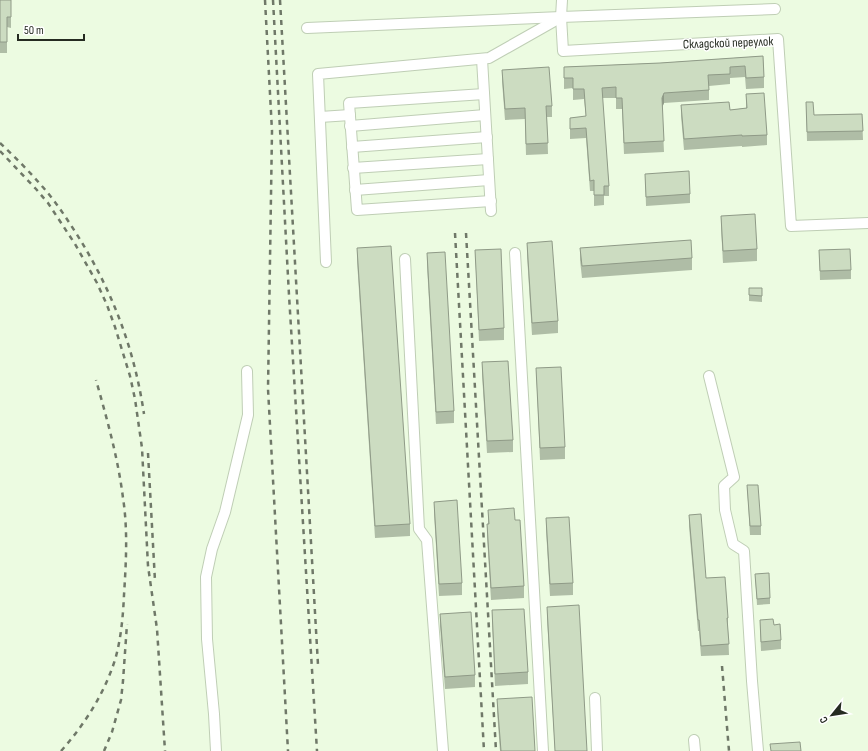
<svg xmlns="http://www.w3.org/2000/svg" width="868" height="751" font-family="'Sofia Sans Condensed',sans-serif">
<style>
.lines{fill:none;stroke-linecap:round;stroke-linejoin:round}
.minor-casing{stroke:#bfceb5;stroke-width:12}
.minor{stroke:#fff;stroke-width:10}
.rail{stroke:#6f7868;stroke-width:2.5;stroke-dasharray:5 5;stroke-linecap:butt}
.wall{fill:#afbda6}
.shaded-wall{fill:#8f9a87}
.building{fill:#ccdcc1;stroke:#8f9a87}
.labels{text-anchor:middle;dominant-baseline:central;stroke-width:3;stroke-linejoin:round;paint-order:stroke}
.street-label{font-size:13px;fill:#252b21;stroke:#fff}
</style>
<rect width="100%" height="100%" fill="#ecfbe1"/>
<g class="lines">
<defs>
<g id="minor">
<path d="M 562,0 L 561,17 L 563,51 L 778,39 L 791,226 L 868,223"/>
<path d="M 307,28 L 561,17 L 775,9"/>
<path d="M 482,59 L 491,211"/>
<path d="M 484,94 L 349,103 L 357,210 L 491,201"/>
<path d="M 320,117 L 350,115"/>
<path d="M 350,126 L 485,115"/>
<path d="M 352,147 L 487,137"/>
<path d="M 353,168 L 488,159"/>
<path d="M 355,190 L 489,180"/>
<path d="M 515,253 L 543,751"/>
<path d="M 405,259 L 419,529 L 427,540 L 443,751"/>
<path d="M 326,262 L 318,74 L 489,58 L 558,19"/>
<path d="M 709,376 L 734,477 L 724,486 L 725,510 L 733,544 L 744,551 L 752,681 L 758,751"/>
<path d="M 595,698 L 597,751"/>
<path d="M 694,740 L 695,751"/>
<path d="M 216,751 L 214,714 L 207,639 L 206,577 L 212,549 L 225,512 L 248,415 L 247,371"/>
</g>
</defs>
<use href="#minor" class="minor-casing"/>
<use href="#minor" class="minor"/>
<g class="rail">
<path d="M 265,0 L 272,131 L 268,389 L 288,751"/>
<path d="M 273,0 L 289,295 L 317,751"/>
<path d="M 280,0 L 318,665"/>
<path d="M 0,143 C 14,156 28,170 40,184 C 54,199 65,216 76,233 C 112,290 134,347 144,414"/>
<path d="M 0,151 L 36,189 L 48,203 L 75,244 L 97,283 L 107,305 L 115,327 L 130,376 L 135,399 L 142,448 L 148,566 L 157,629 L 165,751"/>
<path d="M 455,233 L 484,751"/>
<path d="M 466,233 L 496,751"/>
<path d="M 148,453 L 155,581"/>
<path d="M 722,666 L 729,751"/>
<path d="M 61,751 C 85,724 104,694 115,660 C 121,639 123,617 124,595 C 126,563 128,530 123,498 C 118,458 107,419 96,380"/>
<path d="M 104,751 L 112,732 L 121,700 L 123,681 L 127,624"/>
</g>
</g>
<g class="wall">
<path d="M 0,0 L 11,0 L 11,28 L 7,27 L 7,53 L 0,53 Z"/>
<path d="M 763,56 L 764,77 L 764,88 L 746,89 L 745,77 L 730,78 L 730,84 L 709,86 L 709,100 L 664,103 L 662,107 L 664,152 L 624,154 L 622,109 L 616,109 L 616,98 L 602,98 L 609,186 L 609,196 L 604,196 L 604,205 L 594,206 L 594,191 L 590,191 L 586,138 L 570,139 L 570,118 L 586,117 L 584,99 L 573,100 L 573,88 L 564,89 L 564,67 L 660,63 Z"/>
<path d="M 502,70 L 552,106 L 552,117 L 547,117 L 548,154 L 526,155 L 525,119 L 505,120 L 502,81 Z"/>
<path d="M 746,94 L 767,135 L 767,145 L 742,147 L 742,146 L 684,150 L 681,116 L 681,105 L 730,110 L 746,108 Z"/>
<path d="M 806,102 L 814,115 L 862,114 L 863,140 L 807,141 Z"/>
<path d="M 645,174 L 690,194 L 690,203 L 646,206 Z"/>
<path d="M 721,216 L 757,249 L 757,261 L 723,263 L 721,228 Z"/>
<path d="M 527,243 L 558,321 L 558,333 L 532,335 L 527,255 Z"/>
<path d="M 357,248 L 410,524 L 410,536 L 375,538 L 357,260 Z"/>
<path d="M 580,248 L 692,258 L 692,270 L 582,278 L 580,260 Z"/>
<path d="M 475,250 L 504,328 L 504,340 L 479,341 Z"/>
<path d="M 819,250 L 851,270 L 851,279 L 820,280 Z"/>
<path d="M 427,253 L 454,411 L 454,423 L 436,424 L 427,265 Z"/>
<path d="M 749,288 L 762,288 L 762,302 L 749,301 Z"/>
<path d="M 482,362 L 513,440 L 513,452 L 487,453 L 482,374 Z"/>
<path d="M 536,368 L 565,447 L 565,459 L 540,460 Z"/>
<path d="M 747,485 L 761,526 L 761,535 L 750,535 Z"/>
<path d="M 434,502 L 462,583 L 462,595 L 439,596 L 434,513 Z"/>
<path d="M 488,510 L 515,520 L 524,586 L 524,598 L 491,600 L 487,536 L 487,524 L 488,524 Z"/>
<path d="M 689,515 L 706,578 L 728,618 L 728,628 L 729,655 L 701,656 L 699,631 L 698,631 L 689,526 Z"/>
<path d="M 546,518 L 573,583 L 573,595 L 550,596 L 546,530 Z"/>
<path d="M 755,574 L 770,598 L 770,604 L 757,605 Z"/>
<path d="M 547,607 L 587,751 L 555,751 L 547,619 Z"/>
<path d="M 492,610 L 528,672 L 528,684 L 495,686 L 492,622 Z"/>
<path d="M 440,614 L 475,675 L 475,687 L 445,689 L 440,626 Z"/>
<path d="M 760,620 L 774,625 L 781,640 L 781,649 L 761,651 L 760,629 Z"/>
<path d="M 497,699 L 535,751 L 500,751 L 497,711 Z"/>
</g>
<path class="shaded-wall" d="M 664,93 L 664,103 L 662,108 L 662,98 Z"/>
<g class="building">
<path d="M 0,0 L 11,0 L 11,17 L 7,17 L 7,42 L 0,42 Z"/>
<path d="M 763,56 L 764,77 L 746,78 L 745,66 L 730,67 L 730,74 L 708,75 L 709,90 L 664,93 L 662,98 L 664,141 L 624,143 L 622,98 L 616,98 L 616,87 L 602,88 L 609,186 L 604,186 L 604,195 L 594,195 L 594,180 L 590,181 L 586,128 L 570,129 L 570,118 L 586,116 L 584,89 L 573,89 L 573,78 L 564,78 L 564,67 L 660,63 Z"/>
<path d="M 549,67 L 552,106 L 546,106 L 548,143 L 526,144 L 525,108 L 505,109 L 502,70 Z"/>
<path d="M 764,93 L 767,135 L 742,136 L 742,135 L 684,139 L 681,105 L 729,102 L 730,110 L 747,108 L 746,94 Z"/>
<path d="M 806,102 L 813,102 L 814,115 L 862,114 L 863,131 L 807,132 Z"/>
<path d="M 689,171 L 690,194 L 646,197 L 645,174 Z"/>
<path d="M 755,214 L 757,249 L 723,251 L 721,216 Z"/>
<path d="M 691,240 L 692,258 L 582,266 L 580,248 Z"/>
<path d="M 552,241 L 558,321 L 532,323 L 527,243 Z"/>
<path d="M 391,246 L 410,524 L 375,526 L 357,248 Z"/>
<path d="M 501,249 L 504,328 L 479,330 L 475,250 Z"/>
<path d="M 850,249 L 851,270 L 820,271 L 819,250 Z"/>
<path d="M 445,252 L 454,411 L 436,412 L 427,253 Z"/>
<path d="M 749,288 L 762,288 L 762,296 L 749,295 Z"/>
<path d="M 508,361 L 513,440 L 487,441 L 482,362 Z"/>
<path d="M 561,367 L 565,447 L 540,448 L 536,368 Z"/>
<path d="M 747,485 L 758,485 L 761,526 L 750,526 Z"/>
<path d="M 457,500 L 462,583 L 439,584 L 434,502 Z"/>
<path d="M 514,508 L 515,520 L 520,520 L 524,586 L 491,588 L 487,524 L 489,524 L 488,510 Z"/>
<path d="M 701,514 L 706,578 L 725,577 L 728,618 L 727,618 L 729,644 L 701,646 L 699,620 L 698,620 L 689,515 Z"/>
<path d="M 569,517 L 573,583 L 550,584 L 546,518 Z"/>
<path d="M 769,573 L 770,598 L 757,599 L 755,574 Z"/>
<path d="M 579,605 L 587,751 L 555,751 L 547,607 Z"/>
<path d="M 524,609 L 528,672 L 495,674 L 492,610 Z"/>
<path d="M 471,612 L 475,675 L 445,677 L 440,614 Z"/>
<path d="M 773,619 L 774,625 L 780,624 L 781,640 L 761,642 L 760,620 Z"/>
<path d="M 532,697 L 535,751 L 501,751 L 497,699 Z"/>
<path d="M 800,742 L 801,751 L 771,751 L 770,744 Z"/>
</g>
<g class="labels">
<g class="street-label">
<text transform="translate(728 43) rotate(-2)">Складской переулок</text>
</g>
</g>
<g transform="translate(832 715) rotate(240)" stroke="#ffffff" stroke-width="3" paint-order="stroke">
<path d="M0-3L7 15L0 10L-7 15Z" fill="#252b21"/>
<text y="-6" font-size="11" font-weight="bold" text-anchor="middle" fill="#252b21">С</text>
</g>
<path d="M18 34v6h66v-6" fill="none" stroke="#252b21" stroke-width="2"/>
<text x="24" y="34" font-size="12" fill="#252b21" stroke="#ffffff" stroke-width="3" paint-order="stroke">50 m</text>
</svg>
